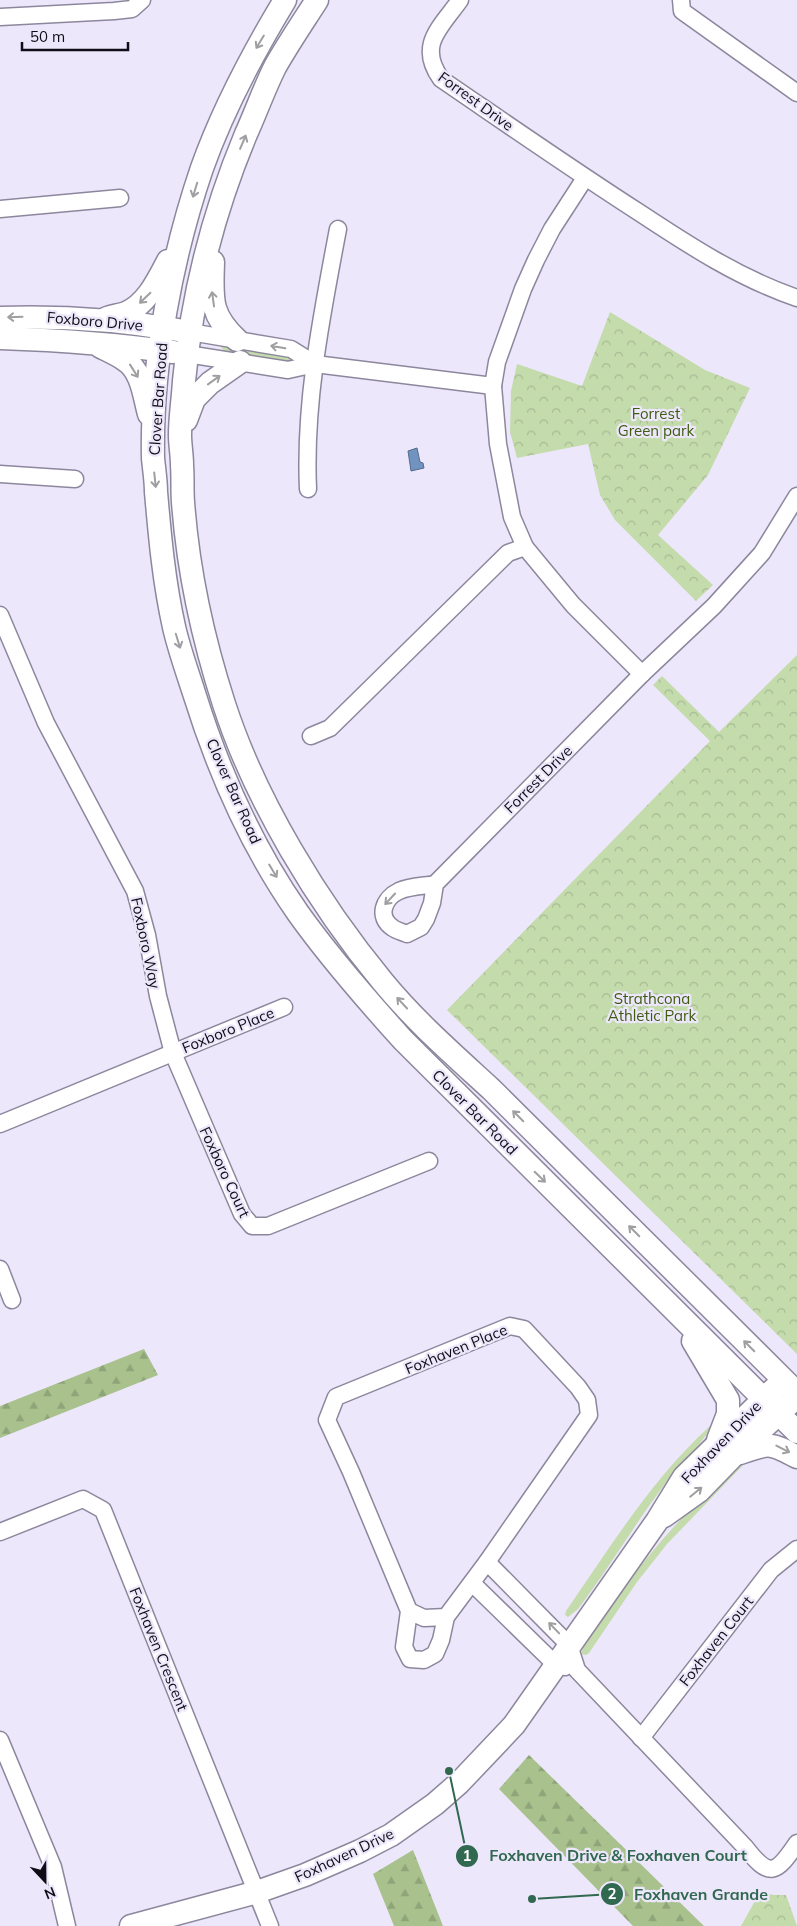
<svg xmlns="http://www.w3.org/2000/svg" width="797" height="1926" font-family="Mulish,sans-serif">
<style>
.green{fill:#c4dbac}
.forest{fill:url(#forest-firs)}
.park{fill:url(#park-crowns)}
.water{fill:#7093bf;stroke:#536b8c}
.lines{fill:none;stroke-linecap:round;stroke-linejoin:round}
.street-casing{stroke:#8d879d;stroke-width:19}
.secondary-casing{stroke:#8d879d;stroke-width:25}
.street{stroke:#fff;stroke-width:16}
.secondary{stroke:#fff;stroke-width:22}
.oneway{stroke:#9f9ea1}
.labels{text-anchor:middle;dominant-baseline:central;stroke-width:4.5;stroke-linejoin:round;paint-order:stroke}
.street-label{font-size:15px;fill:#0f0d15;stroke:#ede7fb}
.park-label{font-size:15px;fill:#3e5b0e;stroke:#ede7fb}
.leader{fill:none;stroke:#316850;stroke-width:2}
.callout-dot{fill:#316850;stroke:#ede7fb;stroke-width:2}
.mark-label{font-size:15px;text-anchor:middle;font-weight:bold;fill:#fff}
.callout-label{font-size:16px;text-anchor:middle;font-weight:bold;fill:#316850;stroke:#ede7fb;stroke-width:4.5;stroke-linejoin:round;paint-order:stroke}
</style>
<defs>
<pattern id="forest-firs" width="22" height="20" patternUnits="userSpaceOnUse" patternTransform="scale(1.25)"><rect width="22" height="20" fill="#a8c18d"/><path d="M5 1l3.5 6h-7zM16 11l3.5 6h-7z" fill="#8fa579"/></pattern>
<pattern id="park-crowns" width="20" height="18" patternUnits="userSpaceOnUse" patternTransform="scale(1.25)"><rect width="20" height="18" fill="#c4dbac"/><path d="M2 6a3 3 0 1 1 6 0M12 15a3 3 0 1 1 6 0" fill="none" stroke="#a7bb93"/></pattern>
</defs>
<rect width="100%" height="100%" fill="#ede7fb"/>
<g class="green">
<path d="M 222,344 L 288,354 L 291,358 L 288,362 L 285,361 L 224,351 L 221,347 Z"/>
<path d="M 710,1426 L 712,1426 C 698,1450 675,1469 659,1492 C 631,1530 607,1571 578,1609 L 568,1617 L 565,1615 L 566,1611 C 611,1546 651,1480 710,1426 Z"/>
<path d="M 749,1459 L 667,1544 L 637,1582 L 589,1653 L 586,1655 L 581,1654 L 585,1642 C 621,1591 654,1544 700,1500 C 716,1484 730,1471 749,1459 Z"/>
</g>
<g class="forest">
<path d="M 144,1349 L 158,1375 L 0,1438 L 0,1406 Z"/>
<path d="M 529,1755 L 704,1926 L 633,1926 L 499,1789 Z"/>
<path d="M 413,1850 L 443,1926 L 394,1926 L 373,1874 Z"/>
</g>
<g class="park">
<path d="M 610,312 L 705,370 L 750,388 L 708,475 L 658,535 L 713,585 L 696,601 L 615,520 L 600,495 L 588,444 L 517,458 L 510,432 L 511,391 L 517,364 L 582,386 Z"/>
<path d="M 797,655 L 797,1354 L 447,1010 L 710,741 L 653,685 L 662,676 L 719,732 Z"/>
<path d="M 760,1892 L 774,1895 L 786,1895 L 797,1926 L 741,1926 Z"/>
</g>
<path class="water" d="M 417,448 L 420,462 L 423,463 L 424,468 L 411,471 L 408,451 Z"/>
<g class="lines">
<defs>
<g id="street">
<path d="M 460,0 C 440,28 417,45 441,79 C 507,124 573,170 640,213 C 690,246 739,278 797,298"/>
<path d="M 681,0 L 682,11 L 797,93"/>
<path d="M 0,17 L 114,11 L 132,9 L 142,0"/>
<path d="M 585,178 L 552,229 L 536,260 L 523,289 L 497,362 L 493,386 L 498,444 L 512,517 L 525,547 L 573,605 L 642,674"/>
<path d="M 0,209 L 120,198"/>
<path d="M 190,332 L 291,349 L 315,364"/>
<path d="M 187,354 L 288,370 L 315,364 L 493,386"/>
<path d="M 0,474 L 75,479"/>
<path d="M 308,489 C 304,402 322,314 338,229"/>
<path d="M 0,615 L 46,723 L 135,891 L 147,935 L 158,996 L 173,1053 L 242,1214 L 252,1226 L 268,1226 L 429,1161"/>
<path d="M 311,736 L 330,728 L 508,553 L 525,547"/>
<path d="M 435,884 L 432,903 L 426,919 L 421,927 L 407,934 C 403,932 397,931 393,928 C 376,917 384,898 399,891 C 409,886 424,886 435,884 L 642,674 L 714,606 L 762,553 L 797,496"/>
<path d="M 0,1124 L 284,1007"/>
<path d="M 0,1269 L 12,1300"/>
<path d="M 0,1532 L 83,1499 L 103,1510 L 270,1926"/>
<path d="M 487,1562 L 569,1645 L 577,1670 L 745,1847 C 770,1879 776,1874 797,1843"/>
<path d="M 472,1583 L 556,1665 L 565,1667"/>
<path d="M 409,1611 L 424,1618 L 446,1617 L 441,1640 L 435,1654 L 424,1660 L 410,1659 L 404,1647 L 409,1611 L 351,1472 L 327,1420 L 336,1397 L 510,1326 L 524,1329 L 578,1387 L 587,1400 L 589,1415 L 487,1562 L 446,1617"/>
<path d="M 641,1738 L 771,1570 L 797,1549"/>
<path d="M 0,1740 L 53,1867 L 67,1926"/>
</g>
<g id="secondary">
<path d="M 285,0 C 253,53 223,109 202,168 C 172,256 151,364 153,458 C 154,469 156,481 156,492 C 160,538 164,582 174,627 C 179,649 187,671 194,693 C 218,770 251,846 298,913 C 330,958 366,999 403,1040 L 797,1432"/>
<path d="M 317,0 C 303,22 288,44 275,67 C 264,89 256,112 246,134 C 213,213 192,295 184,381 C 183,399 180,417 180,435 C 180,445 182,455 182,465 C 183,478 182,490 183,502 C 188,570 203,639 224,704 C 255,800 319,905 383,982 C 415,1021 454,1055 491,1089 L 797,1393"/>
<path d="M 213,262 C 212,298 209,314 237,340"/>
<path d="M 0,318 C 59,316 120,320 178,330"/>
<path d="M 107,318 C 113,316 120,315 126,313 C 147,304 158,280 168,261"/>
<path d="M 0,338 C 58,340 116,344 173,352"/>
<path d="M 101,347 C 109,351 118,355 125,360 C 142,371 144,396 149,414"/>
<path d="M 186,420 L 194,399 L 210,383 L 240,362"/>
<path d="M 693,1341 L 728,1400 L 728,1414 L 718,1440"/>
<path d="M 740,1453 C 769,1443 770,1442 797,1457"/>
<path d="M 664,1516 L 699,1491 L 734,1455 L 789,1404"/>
<path d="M 131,1926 L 257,1892 L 305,1875 L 360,1851 L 391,1835 L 435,1804 L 459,1783 L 514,1725 L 657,1521 L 684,1477 L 774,1389"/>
</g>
</defs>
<use href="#street" class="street-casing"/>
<use href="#secondary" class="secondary-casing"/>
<use href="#street" class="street"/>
<use href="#secondary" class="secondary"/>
</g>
<defs><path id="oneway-shaft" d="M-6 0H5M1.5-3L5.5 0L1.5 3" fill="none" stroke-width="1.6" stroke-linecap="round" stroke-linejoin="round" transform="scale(1.25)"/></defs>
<g class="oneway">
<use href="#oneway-shaft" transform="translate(260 42) rotate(121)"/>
<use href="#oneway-shaft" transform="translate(243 142) rotate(-67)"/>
<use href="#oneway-shaft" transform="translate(195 190) rotate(107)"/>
<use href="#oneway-shaft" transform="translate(145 298) rotate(136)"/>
<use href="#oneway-shaft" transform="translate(213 299) rotate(-98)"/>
<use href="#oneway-shaft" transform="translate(15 317) rotate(178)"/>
<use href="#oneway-shaft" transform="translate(278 347) rotate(-170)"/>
<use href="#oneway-shaft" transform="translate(134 371) rotate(58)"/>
<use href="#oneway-shaft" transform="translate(214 380) rotate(-36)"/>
<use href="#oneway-shaft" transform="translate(155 480) rotate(84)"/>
<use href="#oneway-shaft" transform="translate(178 641) rotate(73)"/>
<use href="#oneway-shaft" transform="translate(273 871) rotate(59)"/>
<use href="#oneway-shaft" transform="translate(390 899) rotate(133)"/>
<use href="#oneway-shaft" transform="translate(402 1003) rotate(-133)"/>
<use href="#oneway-shaft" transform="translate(518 1116) rotate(-135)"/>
<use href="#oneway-shaft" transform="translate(540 1177) rotate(44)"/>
<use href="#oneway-shaft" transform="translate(634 1231) rotate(-135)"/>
<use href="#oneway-shaft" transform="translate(749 1346) rotate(-135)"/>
<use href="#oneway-shaft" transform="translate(783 1449) rotate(27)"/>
<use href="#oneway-shaft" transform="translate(696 1492) rotate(-39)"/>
<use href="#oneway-shaft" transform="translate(554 1628) rotate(-134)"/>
</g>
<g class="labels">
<g class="street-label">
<text transform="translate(476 101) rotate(36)">Forrest Drive</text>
<text transform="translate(95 321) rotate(5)">Foxboro Drive</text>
<text transform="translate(158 399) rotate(-86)">Clover Bar Road</text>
<text transform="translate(538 779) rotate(-45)">Forrest Drive</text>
<text transform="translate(234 791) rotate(66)">Clover Bar Road</text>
<text transform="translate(146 943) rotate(78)">Foxboro Way</text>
<text transform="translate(228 1030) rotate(-22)">Foxboro Place</text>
<text transform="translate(475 1112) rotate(45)">Clover Bar Road</text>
<text transform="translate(225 1172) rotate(65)">Foxboro Court</text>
<text transform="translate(456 1349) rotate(-22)">Foxhaven Place</text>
<text transform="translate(721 1442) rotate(-46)">Foxhaven Drive</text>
<text transform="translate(716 1641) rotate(-52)">Foxhaven Court</text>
<text transform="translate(159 1649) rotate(68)">Foxhaven Crescent</text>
<text transform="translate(344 1855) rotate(-25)">Foxhaven Drive</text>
</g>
<g class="park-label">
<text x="656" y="413">Forrest<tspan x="656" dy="17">Green park</tspan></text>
<text x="652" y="998">Strathcona<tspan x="652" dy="17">Athletic Park</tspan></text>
</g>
</g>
<path class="leader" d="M449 1771L467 1856M532 1899L612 1894"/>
<g class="callout-dot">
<circle cx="449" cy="1771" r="5"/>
<circle cx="532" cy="1899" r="5"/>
<circle cx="467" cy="1856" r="12"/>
<circle cx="612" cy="1894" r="12"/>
</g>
<g class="mark-label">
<text x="467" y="1861">1</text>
<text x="612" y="1899">2</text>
</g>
<g class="callout-label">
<text x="618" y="1861">Foxhaven Drive &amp; Foxhaven Court</text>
<text x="701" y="1900">Foxhaven Grande</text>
</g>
<g transform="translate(45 1881) rotate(158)" stroke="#ede7fb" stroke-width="4" paint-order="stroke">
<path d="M0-4L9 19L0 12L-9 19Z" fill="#0f0d15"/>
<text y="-8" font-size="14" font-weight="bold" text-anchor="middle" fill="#0f0d15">N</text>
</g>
<path d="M22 42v8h106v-8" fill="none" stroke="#0f0d15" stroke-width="2.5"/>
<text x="30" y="42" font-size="15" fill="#0f0d15" stroke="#ede7fb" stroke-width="4" paint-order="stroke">50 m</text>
</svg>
